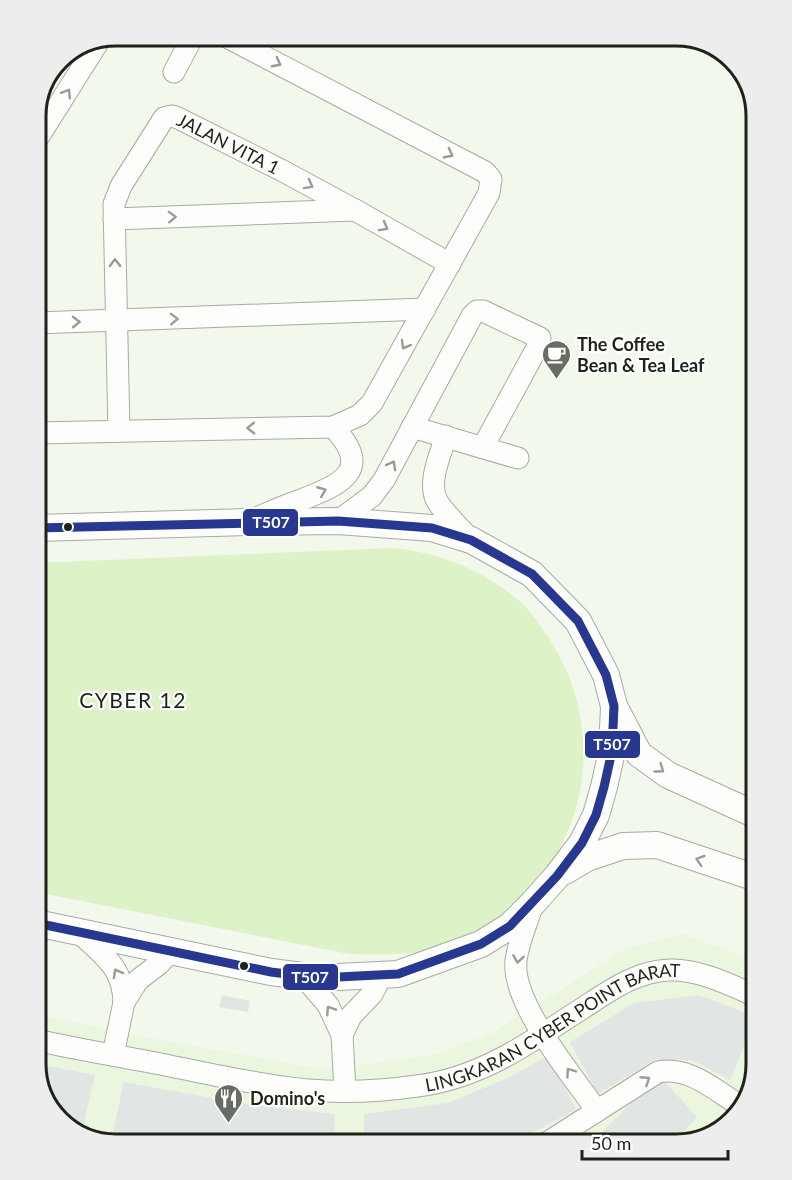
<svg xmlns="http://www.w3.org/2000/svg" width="792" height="1180" font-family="Lato,sans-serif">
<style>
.built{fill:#ebf6df}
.green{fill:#def2c7}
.building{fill:#e1e5e4}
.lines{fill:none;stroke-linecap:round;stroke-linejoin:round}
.minor-casing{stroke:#a7aba2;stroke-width:23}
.major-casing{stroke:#a7aba2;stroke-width:28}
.minor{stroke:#fdfefc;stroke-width:21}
.major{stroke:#fdfefc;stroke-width:26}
.bus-1-casing{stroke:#fff;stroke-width:14}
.bus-1{stroke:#283890;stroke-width:9}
.oneway{stroke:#999b96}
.bus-dot{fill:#1e2219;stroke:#fff;stroke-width:2}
.labels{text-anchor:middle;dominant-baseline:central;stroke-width:4.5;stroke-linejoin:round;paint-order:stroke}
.street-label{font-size:18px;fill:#1e2219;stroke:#fff}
.poi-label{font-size:18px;font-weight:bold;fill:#1e2219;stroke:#fff;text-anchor:start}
.quarter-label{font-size:21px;letter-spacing:1.5px;fill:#1e2219;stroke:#fff}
.rim{fill:none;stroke:#1e2219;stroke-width:3}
.line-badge{stroke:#fff;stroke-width:2}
.badge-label{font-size:16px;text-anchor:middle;font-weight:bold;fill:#fff}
</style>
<rect width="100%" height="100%" fill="#f2f8ec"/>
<path class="built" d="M 683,934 L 756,961 L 756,1064 L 745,1104 L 715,1133 L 676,1144 L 111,1144 L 76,1133 L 47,1103 L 36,1064 L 36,1014 L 133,1035 L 326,1070 L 433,1055 L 492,1033 L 627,948 Z"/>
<path class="green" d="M 393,548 C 440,553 481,569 517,599 C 529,609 538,622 546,634 C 607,721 593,841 510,908 C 491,923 468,939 444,946 C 412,956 382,955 349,954 L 36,892 L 36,563 Z"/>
<g class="building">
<path d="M 222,995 L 250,1001 L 248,1012 L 219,1007 Z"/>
<path d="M 699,995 L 756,1017 L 730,1080 L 692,1060 L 654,1060 L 598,1094 L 570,1042 L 634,1003 Z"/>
<path d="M 549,1055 L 576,1110 L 532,1133 L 505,1144 L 364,1144 L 364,1114 L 448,1103 L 510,1077 Z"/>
<path d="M 36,1064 L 95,1075 L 81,1135 L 76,1133 L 47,1103 Z"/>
<path d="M 663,1080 L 697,1117 L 672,1144 L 590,1144 L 646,1088 Z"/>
<path d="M 124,1082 L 244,1104 L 334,1114 L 335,1144 L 124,1144 L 111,1142 Z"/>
</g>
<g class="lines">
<defs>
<g id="minor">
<path d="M 174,72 L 193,36"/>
<path d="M 36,141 L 97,44"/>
<path d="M 114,219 L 355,210 L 450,264"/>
<path d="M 36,323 L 425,309"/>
<path d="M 412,427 L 518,458"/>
<path id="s1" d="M 119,431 L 114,204 L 121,186 L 164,118 L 172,116 L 178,118 L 281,170 L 355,210"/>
<path d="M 36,433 L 333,427 L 360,415 L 372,403 L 489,193 L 491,179 L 485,172 L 225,36"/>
<path d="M 446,436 C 441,454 427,482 437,501 C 444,513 461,529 471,540"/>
<path d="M 252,520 C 266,514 281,507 296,502 C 336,486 377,473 333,427"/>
<path d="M 338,521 L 372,496 L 384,480 L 472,316 L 477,311 L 483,311 L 540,338 L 539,344 L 483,447"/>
<path d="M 533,903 C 528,921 518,942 516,961 C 511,1003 573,1076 597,1111"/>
<path d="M 79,932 C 102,955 123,966 124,1002 L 138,980 L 159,964 L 170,952"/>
<path d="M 303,976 L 328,1005 L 342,1035 L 351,1016 L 372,994 L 382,975"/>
<path d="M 342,1035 L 345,1091"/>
<path id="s2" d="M 36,1040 C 80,1050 125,1057 170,1066 C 216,1075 262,1086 308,1090 C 344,1093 382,1091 417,1086 C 476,1079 524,1047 572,1015 C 603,996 632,971 670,970 C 699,969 730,985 756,996"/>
<path d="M 113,1055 L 124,1002"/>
<path d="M 545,1144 L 658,1072 C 690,1066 716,1091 742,1107"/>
</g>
<g id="major">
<path d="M 36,528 L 249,522 L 338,521 L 432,528 L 471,540 L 532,574 L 578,621 L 606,675 L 614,706 L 639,754 L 668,775 L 756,815"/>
<path d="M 565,871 L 587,858 L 623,846 L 657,845 L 756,878"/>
<path d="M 36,923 L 271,972 L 318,978 L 398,974 L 481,944 L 510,926 L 533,903 L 557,876 L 582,843 L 596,815 L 604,787 L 612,751 L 614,707"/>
</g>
</defs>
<use href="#minor" class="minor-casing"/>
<use href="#major" class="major-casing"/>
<use href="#minor" class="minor"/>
<use href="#major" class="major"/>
<defs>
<path id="bus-1" d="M 36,923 L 271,972 L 318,978 L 398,974 L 481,944 L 510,926 L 557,876 L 582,843 L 596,815 L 604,787 L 612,751 L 614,706 L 606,675 L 578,621 L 532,574 L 471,540 L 432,528 L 338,521 L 36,528"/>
</defs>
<use href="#bus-1" class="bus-1-casing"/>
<use href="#bus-1" class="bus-1"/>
</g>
<defs><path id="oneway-chevron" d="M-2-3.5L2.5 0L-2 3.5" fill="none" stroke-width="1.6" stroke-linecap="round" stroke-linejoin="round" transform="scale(1.5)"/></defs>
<g class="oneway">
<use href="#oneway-chevron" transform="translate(277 63) rotate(28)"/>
<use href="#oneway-chevron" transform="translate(67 93) rotate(-58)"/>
<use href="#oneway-chevron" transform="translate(449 154) rotate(28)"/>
<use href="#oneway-chevron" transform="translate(309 185) rotate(29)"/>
<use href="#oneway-chevron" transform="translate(172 217) rotate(-2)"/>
<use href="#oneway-chevron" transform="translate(384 227) rotate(29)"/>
<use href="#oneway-chevron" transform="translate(115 263) rotate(-91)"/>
<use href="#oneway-chevron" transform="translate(174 319) rotate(-2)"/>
<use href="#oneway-chevron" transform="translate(76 322) rotate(-1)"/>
<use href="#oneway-chevron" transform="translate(405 345) rotate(119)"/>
<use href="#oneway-chevron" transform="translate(251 428) rotate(179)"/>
<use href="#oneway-chevron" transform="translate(392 465) rotate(-61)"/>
<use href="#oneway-chevron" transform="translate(322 491) rotate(-22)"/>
<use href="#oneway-chevron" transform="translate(660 769) rotate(36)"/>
<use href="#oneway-chevron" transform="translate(700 860) rotate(-162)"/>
<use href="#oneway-chevron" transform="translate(518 959) rotate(99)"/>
<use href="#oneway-chevron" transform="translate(117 973) rotate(-119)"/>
<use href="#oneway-chevron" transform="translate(330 1010) rotate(-123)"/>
<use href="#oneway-chevron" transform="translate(570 1072) rotate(-125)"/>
<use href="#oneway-chevron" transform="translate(646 1080) rotate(-33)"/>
</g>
<defs>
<symbol id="cafe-pin" viewBox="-11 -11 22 30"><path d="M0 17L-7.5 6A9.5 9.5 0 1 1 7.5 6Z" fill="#686d63" stroke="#fff"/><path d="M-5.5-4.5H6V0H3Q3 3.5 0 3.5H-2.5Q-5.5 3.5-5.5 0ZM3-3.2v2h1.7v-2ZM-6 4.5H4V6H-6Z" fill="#fff"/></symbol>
<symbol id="restaurant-pin" viewBox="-11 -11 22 30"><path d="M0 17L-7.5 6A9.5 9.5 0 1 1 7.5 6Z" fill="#686d63" stroke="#fff"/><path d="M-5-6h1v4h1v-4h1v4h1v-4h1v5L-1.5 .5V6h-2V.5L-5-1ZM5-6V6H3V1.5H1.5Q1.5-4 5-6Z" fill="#fff"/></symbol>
</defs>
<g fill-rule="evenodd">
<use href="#cafe-pin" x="540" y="338" width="33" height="45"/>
<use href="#restaurant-pin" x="212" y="1082" width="33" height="45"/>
</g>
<g class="bus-dot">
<circle cx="68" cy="527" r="5"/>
<circle cx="244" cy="966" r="5"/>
</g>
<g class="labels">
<g class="street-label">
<text stroke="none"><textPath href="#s1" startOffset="398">JALAN VITA 1</textPath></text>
<text stroke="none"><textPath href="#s2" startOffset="536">LINGKARAN CYBER POINT BARAT</textPath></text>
</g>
<g class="poi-label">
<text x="577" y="344">The Coffee<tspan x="577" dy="21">Bean &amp; Tea Leaf</tspan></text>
<text x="250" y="1098">Domino's</text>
</g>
<g class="quarter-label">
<text x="133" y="699">CYBER 12</text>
</g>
</g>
<path d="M0 0H792V1180H0ZM116 46H676A70 70 0 0 1 746 116V1064A70 70 0 0 1 676 1134H116A70 70 0 0 1 46 1064V116A70 70 0 0 1 116 46Z" fill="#ededed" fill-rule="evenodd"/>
<path class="rim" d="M116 46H676A70 70 0 0 1 746 116V1064A70 70 0 0 1 676 1134H116A70 70 0 0 1 46 1064V116A70 70 0 0 1 116 46Z"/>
<g class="line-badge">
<rect x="242" y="508" width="57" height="29" rx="6" fill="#283890"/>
<rect x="584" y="730" width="57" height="29" rx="6" fill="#283890"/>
<rect x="282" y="963" width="57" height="28" rx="6" fill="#283890"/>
</g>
<g class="badge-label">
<text x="271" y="528">T507</text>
<text x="612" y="750">T507</text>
<text x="310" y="983">T507</text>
</g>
<path d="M582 1150v9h146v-9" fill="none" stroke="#1e2219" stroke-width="3"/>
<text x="591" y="1150" font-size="18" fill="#1e2219" stroke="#ffffff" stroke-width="4.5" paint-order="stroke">50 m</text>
</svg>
